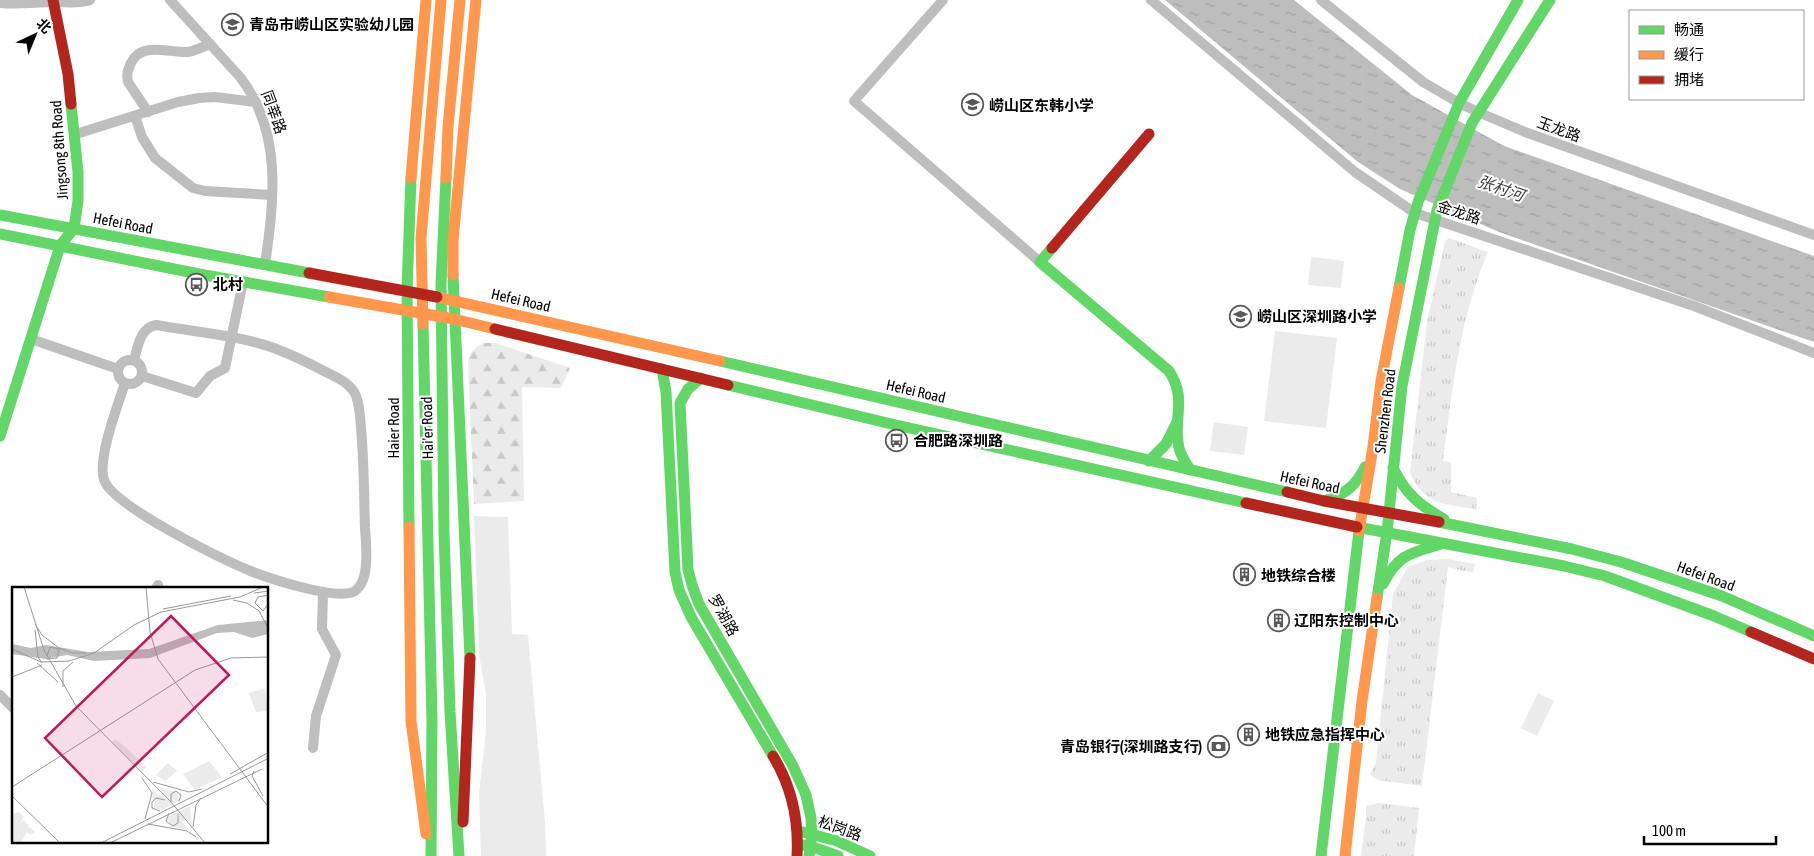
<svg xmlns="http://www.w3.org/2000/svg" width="1814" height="856" font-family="'Asap Condensed','Noto Sans SC',sans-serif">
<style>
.grass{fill:url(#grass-tufts)}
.forest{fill:url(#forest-firs)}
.park{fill:#ebebeb}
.water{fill:url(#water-ripples)}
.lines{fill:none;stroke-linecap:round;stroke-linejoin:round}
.street{stroke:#bebebe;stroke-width:10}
.fast{stroke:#63d668;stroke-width:11}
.slow{stroke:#ff974d;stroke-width:11}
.jam{stroke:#b3261e;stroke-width:11}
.labels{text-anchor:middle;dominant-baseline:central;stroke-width:4;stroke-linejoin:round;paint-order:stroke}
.poi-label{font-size:15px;font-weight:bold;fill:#000;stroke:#fff;text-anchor:start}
.street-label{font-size:15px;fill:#000;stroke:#fff}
.water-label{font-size:16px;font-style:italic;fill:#424242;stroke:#fff}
.inset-road{fill:none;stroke:#999;stroke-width:1}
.view{fill:#c2185b;fill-opacity:0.15;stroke:#c2185b;stroke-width:2.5}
.inset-edge{fill:none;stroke:#000;stroke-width:2.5}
</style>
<defs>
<pattern id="grass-tufts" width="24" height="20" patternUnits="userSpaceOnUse" patternTransform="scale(1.25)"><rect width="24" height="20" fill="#ebebeb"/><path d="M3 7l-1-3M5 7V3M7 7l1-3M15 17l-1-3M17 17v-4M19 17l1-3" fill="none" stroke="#c8c8c8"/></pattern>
<pattern id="forest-firs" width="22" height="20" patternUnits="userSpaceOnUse" patternTransform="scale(1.25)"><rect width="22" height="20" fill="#ebebeb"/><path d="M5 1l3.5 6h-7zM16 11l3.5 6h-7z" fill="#c8c8c8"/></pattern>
<pattern id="water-ripples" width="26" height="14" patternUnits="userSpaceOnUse" patternTransform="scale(1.25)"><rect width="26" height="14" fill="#bdbdbd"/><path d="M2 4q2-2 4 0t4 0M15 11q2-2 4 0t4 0" fill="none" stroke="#a1a1a1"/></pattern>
</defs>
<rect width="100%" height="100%" fill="#fff"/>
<g class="grass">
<path d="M 1449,238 L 1488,252 C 1460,317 1452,390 1443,461 L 1451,462 L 1451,492 L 1477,498 L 1476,509 C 1446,505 1422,504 1410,472 L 1427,322 L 1445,241 Z"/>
<path d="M 1447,559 L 1475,564 L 1473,573 L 1448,567 L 1422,786 L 1378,780 L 1370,775 L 1376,762 L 1393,594 L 1408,567 L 1427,560 Z"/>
<path d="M 1379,803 L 1419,808 L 1414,856 L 1361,856 L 1366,817 L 1366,806 Z"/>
</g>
<path class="forest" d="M 484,343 L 495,343 L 570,368 L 561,388 L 522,387 L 524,501 L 474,504 L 468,364 C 470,352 473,348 484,343 Z"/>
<g class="park">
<path d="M 1311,257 L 1344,261 L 1341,288 L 1308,285 Z"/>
<path d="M 1275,331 L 1337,338 L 1326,428 L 1264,421 Z"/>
<path d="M 1214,422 L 1248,427 L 1244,455 L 1210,451 Z"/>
<path d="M 474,516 L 508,517 L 512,634 L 528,635 L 545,822 L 546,856 L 481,856 L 479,794 L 486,731 L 486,694 L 479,655 Z"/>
<path d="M 1538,693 L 1554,701 L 1537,736 L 1521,728 Z"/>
</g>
<path class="water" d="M 1165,0 L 1294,0 L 1412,95 L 1504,146 L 1814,256 L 1814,342 L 1499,232 L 1400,189 L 1358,162 Z"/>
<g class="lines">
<g class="street">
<path d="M 170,0 L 240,77 C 283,133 274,200 265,265"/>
<path d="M 943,0 L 854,101 L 1040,262"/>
<path d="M 1151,0 L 1355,172 L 1415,213 L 1694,306 L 1814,353"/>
<path d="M 1321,0 L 1423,82 L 1459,103 L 1478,112 L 1525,132 L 1814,235"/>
<path d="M 0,3 C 19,5 36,2 55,2 C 67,2 78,4 90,0"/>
<path d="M 148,112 L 128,82 C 126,74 128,70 131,63 C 141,41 169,53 188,52 C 195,51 203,47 210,44"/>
<path d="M 135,116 L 142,137 L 155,158 L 193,188 L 205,191 L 272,195"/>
<path d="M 76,134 L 178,102 L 199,98 L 215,97 L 256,102"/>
<path d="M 31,339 L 118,369"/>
<circle cx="130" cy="372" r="12"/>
<path d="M 142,376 L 196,393 L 210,376 L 225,368 L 243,282"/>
<path d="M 125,383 C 118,405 97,459 104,480 C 113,506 220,558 248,570 C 268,578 334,600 353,592 C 371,583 366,545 365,528 C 364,495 364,461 361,428 C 360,418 360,406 356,396 C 352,384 336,377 326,372 C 309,363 292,355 274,348 C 237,335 195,332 156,325 C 140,328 138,346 134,360"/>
<path d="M 156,588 L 158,585"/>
<path d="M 0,695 L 14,709"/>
<path d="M 313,748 L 316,716 L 336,655 L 322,629 L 323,592"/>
</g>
<g class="fast">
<path d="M 446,178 L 441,284 L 444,532 L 450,712 L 459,856"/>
<path d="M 0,215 L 309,273"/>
<path d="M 0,234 L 199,274 L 329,297"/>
<path d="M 1052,248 L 1040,262 L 1169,371 C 1188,400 1172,419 1179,448 C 1181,456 1186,463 1190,470"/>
<path d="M 453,275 L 470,658"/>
<path d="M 1399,288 L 1410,230 L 1418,202 L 1459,103 L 1518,0"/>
<path d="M 423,324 L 432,721 L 431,856"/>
<path d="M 720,361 L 1287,492"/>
<path d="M 662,369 L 666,392 L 675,572 L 679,590 L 691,617 L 773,756"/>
<path d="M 701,378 L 688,389 L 680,403 L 688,570 L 693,588 L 699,604 L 793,766 L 806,795 L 811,818 L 812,833 L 809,856"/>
<path d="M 728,385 L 896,425 L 1246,503"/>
<path d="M 0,436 L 60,246 L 74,228 L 78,201 L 78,172 L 71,104"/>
<path d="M 1149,461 L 1166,444 L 1177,422"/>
<path d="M 1393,468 C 1406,494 1419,505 1444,519"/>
<path d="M 1324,501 C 1344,495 1356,486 1365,467"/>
<path d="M 1439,522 L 1572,549 L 1621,562 L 1722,596 L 1814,636"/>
<path d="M 409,527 L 407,290 L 411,178"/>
<path d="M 1357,527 L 1564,566 L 1605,576 L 1714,616 L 1751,632"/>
<path d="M 1383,584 C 1398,554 1411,553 1441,544"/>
<path d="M 1377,598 L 1387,532 L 1402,386 L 1437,210 L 1472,123 L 1550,0"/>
<path d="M 803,832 L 837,841 L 870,856"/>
<path d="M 802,845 L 810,846 L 838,856"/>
<path d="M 1321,856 L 1359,531"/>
</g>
<g class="slow">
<path d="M 411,178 L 426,0"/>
<path d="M 446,178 L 448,127 L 460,0"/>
<path d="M 453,275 L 453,240 L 476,0"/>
<path d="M 329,297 L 454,319 L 495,329"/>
<path d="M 437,297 L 720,361"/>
<path d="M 423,324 L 421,238 L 441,0"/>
<path d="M 409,527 L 411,721 L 426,834"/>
<path d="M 1359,531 L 1373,447 L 1381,381 L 1399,288"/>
<path d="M 1345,856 L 1362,701 L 1377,598"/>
</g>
<g class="jam">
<path d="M 53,0 L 68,74 L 71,104"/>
<path d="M 1052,248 L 1149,134"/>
<path d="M 309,273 L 437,297"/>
<path d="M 495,329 L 728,385"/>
<path d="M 1287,492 L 1324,501 L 1439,522"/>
<path d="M 1246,503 L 1357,527"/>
<path d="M 1751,632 L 1814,659"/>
<path d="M 773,756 C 792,787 799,819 797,856"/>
<path d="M 463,822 L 470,658"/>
</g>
</g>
<defs>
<symbol id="school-ring" viewBox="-11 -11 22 22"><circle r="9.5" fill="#fff" stroke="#595959" stroke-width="1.5"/><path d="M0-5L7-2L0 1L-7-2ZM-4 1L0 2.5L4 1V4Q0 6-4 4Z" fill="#595959"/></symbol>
<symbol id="bus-ring" viewBox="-11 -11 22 22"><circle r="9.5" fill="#fff" stroke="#595959" stroke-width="1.5"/><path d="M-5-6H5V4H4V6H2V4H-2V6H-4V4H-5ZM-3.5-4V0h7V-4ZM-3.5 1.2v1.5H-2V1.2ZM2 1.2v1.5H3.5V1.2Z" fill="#595959"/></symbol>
<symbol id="building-ring" viewBox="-11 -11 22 22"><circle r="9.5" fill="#fff" stroke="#595959" stroke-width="1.5"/><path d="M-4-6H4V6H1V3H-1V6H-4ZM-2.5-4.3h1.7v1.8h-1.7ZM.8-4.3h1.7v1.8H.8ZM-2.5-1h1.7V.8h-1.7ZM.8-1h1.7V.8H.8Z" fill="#595959"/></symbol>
<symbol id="bank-ring" viewBox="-11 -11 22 22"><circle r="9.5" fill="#fff" stroke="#595959" stroke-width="1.5"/><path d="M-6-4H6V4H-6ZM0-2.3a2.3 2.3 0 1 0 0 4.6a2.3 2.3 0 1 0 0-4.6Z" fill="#595959"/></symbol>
</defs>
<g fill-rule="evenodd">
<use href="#school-ring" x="220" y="12" width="25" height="25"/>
<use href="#school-ring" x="960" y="92" width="25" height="25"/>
<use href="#bus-ring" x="184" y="272" width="25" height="25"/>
<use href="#school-ring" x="1228" y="304" width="25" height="25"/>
<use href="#bus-ring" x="884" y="428" width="25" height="25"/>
<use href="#building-ring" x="1232" y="562" width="25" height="25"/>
<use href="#building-ring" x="1266" y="608" width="25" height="25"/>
<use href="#building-ring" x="1236" y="722" width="25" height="25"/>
<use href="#bank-ring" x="1206" y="734" width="25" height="25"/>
</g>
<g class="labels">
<g class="poi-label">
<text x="249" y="24">青岛市崂山区实验幼儿园</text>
<text x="989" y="105">崂山区东韩小学</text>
<text x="213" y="284">北村</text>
<text x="1257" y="316">崂山区深圳路小学</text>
<text x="913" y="440">合肥路深圳路</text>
<text x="1261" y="575">地铁综合楼</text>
<text x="1294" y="620">辽阳东控制中心</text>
<text x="1265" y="734">地铁应急指挥中心</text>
<text x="1202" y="746" text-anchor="end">青岛银行(深圳路支行)</text>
</g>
<g class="street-label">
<text transform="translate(274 112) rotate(70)">同莘路</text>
<text transform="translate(1559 129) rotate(20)">玉龙路</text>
<text transform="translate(59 150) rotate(-94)">Jingsong 8th Road</text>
<text transform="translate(1459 212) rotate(18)">金龙路</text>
<text transform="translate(123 223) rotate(11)">Hefei Road</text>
<text transform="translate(521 300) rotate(13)">Hefei Road</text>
<text transform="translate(916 391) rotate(13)">Hefei Road</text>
<text transform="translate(1385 411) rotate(-83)">Shenzhen Road</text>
<text transform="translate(393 428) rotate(-90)">Haier Road</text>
<text transform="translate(427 428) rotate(-91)">Hai'er Road</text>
<text transform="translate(1310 482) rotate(12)">Hefei Road</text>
<text transform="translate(1706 576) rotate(20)">Hefei Road</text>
<text transform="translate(724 615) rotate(61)">罗湖路</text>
<text transform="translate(840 828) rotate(20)">松岗路</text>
</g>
<g class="water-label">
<text transform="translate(1501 188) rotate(19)">张村河</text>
</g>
</g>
<g transform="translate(12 587)">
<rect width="256" height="256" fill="#fff"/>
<path d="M 253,101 L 256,124 L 244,125 L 237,106 ZM 197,174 L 210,190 L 183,203 L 171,187 ZM 156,176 L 165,184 L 153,194 L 144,188 ZM 145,199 L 166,206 L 167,214 L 149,223 L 142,221 L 140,202 L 146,209 L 151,205 ZM 178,219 L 180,237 L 175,232 L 170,235 L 178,244 L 159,239 L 155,230 Z" fill="#ebebeb"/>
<path d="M 103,152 L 112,159 L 135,180 L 130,184 L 100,155 ZM 7,225 L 12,230 L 8,236 L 12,233 L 17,239 L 15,242 L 18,240 L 23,245 L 19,248 L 15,245 L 9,256 L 0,256 L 0,227 Z" fill="#ebebeb"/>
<path d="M 256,33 L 256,47 L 240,51 L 222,45 L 205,46 L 138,71 L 82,74 L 55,68 L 33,72 L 0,67 L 0,57 L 19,61 L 34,58 L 76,65 L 137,62 L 206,38 Z" fill="#bdbdbd"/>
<path class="inset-road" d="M 12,0 L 32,63 L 64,119 L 159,215 L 193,256M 134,0 L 138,45 L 146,72 L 257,221M 242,6 L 257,4M 257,8 L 246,10 L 243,16 L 251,24 L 257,16M 221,13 L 235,16 L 247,24 L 257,43M 151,22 L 219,9M 23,37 L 30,48 L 47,61 L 61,66 L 74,66M 23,43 L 26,70 L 30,76M 0,62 L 29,75 L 57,74 L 82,66 L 122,38 L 149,25 L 228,10 L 251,0M 34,72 L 45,71 L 47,62 L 38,60 L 35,69M 25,76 L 46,95M 0,90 L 30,78M 51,100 L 51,84 L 61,75M 242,184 L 240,189 L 251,209M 218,187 L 257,165M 130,191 L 140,206 L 133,232M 141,195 L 177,205 L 190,202M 0,200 L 183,83 L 219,71 L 257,70M 0,209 L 48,256M 159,215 L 159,207 L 164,204 L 169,208 L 167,214M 148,224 L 140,221 L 140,215 L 144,211 L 153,213M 157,226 L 154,234 L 161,239 L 166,236 L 166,227M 136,237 L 175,244 L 184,250M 181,240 L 184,218 L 189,211M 91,255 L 257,171M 98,256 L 250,182"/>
<path class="view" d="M 159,29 L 217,88 L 90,210 L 33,151 Z"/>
<rect width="256" height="256" class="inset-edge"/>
</g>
<rect x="1629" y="10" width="175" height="90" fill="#ffffff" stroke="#999999"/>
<rect x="1639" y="26" width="25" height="8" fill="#63d668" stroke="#999999"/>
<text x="1674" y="35" font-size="15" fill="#000000">畅通</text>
<rect x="1639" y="51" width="25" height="8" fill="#ff974d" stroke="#999999"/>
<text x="1674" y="60" font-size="15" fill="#000000">缓行</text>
<rect x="1639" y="76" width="25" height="8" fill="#b3261e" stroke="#999999"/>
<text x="1674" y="85" font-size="15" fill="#000000">拥堵</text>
<g transform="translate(35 35) rotate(44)" stroke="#ffffff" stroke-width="4" paint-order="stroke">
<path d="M0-4L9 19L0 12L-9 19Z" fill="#000000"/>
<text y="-8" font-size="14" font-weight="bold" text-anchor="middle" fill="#000000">北</text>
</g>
<path d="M1644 836v8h132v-8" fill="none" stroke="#000000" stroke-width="2.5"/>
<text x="1652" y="836" font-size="15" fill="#000000" stroke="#ffffff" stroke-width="4" paint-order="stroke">100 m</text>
</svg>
